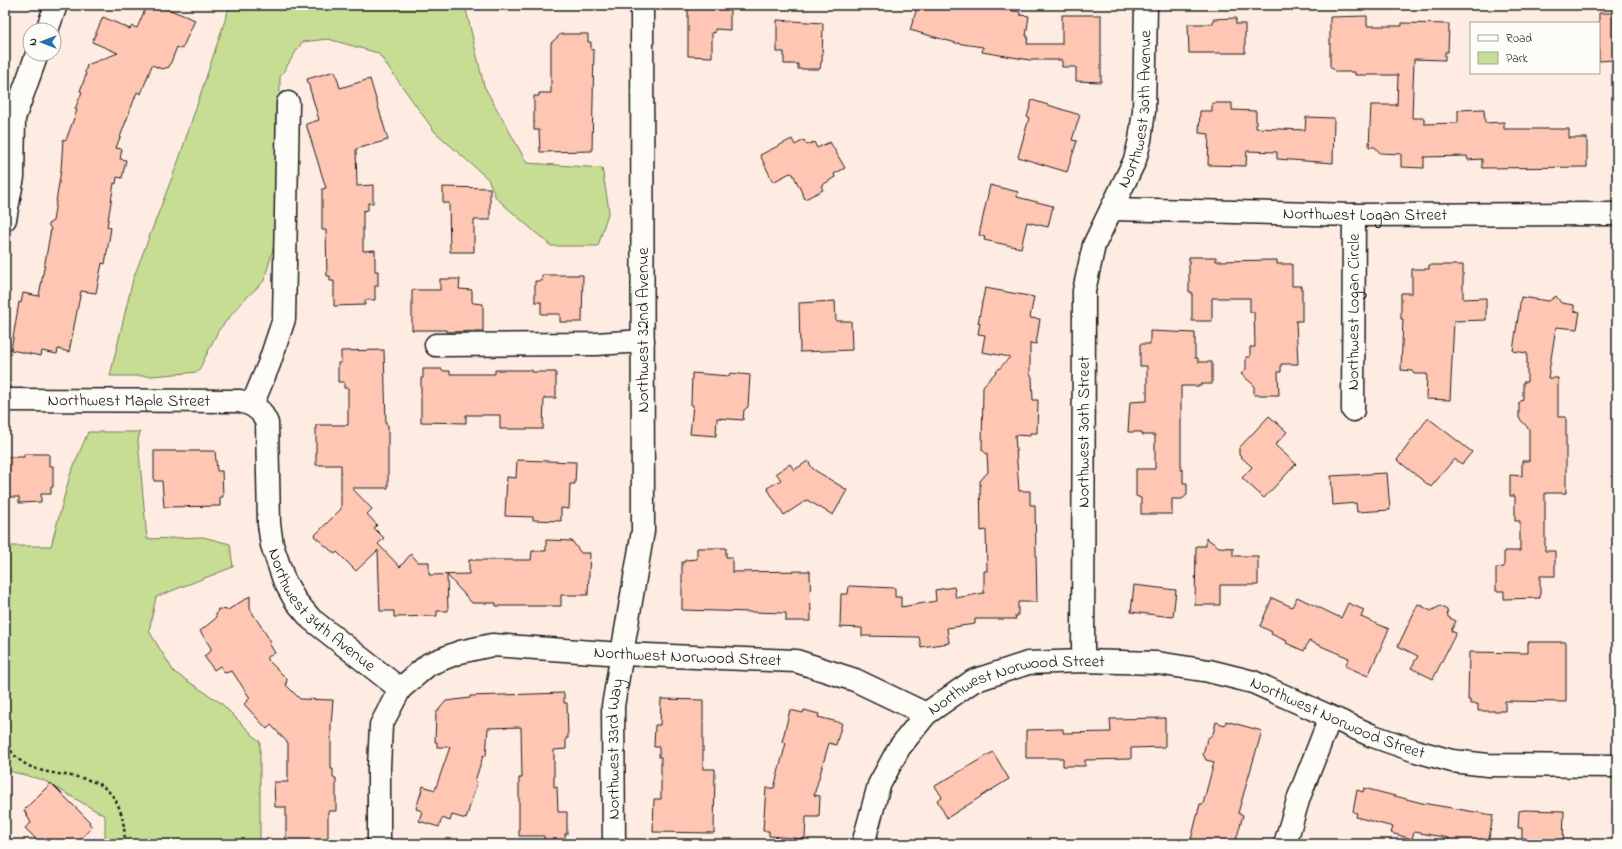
<svg xmlns="http://www.w3.org/2000/svg" width="1622" height="849" font-family="'Indie Flower',sans-serif">
<style>
.green{fill:#c6dd93;stroke:#717c58}
.building{fill:#ffc7b3;stroke:#1c1c1c}
.lines{fill:none;stroke-linecap:round;stroke-linejoin:round}
.minor-casing{stroke:#1c1c1c;stroke-width:25}
.path{stroke:#1c1c1c;stroke-width:2.5;stroke-dasharray:3 3;stroke-linecap:butt}
.minor{stroke:#fdfcf7;stroke-width:22}
.labels{text-anchor:middle;dominant-baseline:central;stroke-width:3;stroke-linejoin:round;paint-order:stroke}
.street-label{font-size:17px;fill:#1c1c1c;stroke:#fdfcf7}
</style>
<rect width="100%" height="100%" fill="#feece3"/>
<filter id="ink" filterUnits="userSpaceOnUse"><feTurbulence type="fractalNoise" baseFrequency=".025" numOctaves="2"/><feDisplacementMap in="SourceGraphic" scale="8" xChannelSelector="R" yChannelSelector="G"/><feConvolveMatrix kernelMatrix="1 2 1 2 8 2 1 2 1" color-interpolation-filters="sRGB"/></filter>
<g filter="url(#ink)">
<g class="green">
<path d="M 230,5 L 465,5 L 484,86 L 527,163 L 602,168 L 609,210 L 598,246 L 551,246 L 496,198 L 488,179 L 435,132 L 378,53 L 328,39 L 302,42 L 280,77 L 279,228 L 264,281 L 242,302 L 218,331 L 198,372 L 152,376 L 110,376 L 133,279 L 178,162 Z"/>
<path d="M 88,432 L 140,432 L 138,441 L 147,539 L 203,537 L 230,544 L 233,567 L 156,597 L 149,631 L 174,672 L 221,703 L 260,742 L 260,844 L 105,844 L 105,816 L 43,780 L 5,770 L 5,546 L 51,546 L 70,475 Z"/>
</g>
<g class="building">
<path d="M 147,5 L 158,5 L 195,20 L 182,49 L 177,47 L 169,67 L 162,69 L 152,65 L 141,94 L 137,92 L 116,148 L 122,149 L 120,159 L 126,160 L 122,178 L 117,177 L 116,184 L 114,183 L 107,227 L 111,228 L 105,264 L 102,263 L 96,293 L 81,291 L 69,352 L 58,349 L 57,354 L 42,351 L 41,356 L 11,350 L 19,302 L 21,303 L 23,293 L 39,296 L 51,229 L 48,224 L 53,221 L 61,170 L 63,139 L 66,140 L 77,110 L 75,109 L 82,92 L 80,91 L 86,75 L 85,72 L 87,65 L 118,53 L 92,42 L 103,17 L 130,29 L 132,26 L 137,28 Z"/>
<path d="M 688,5 L 730,5 L 730,30 L 715,29 L 715,33 L 712,32 L 712,57 L 688,56 Z"/>
<path d="M 918,5 L 972,5 L 1020,12 L 1020,15 L 1029,16 L 1026,36 L 1028,36 L 1027,44 L 1062,44 L 1062,15 L 1101,15 L 1101,82 L 1076,81 L 1076,67 L 1062,67 L 1062,60 L 1030,60 L 982,52 L 983,47 L 956,43 L 910,30 Z"/>
<path d="M 1599,13 L 1614,13 L 1614,60 L 1599,61 Z"/>
<path d="M 1367,16 L 1367,26 L 1402,26 L 1402,23 L 1449,24 L 1448,52 L 1445,52 L 1445,60 L 1414,59 L 1412,118 L 1424,118 L 1424,124 L 1458,123 L 1458,110 L 1484,109 L 1485,123 L 1504,122 L 1504,129 L 1569,129 L 1569,138 L 1587,138 L 1587,167 L 1482,168 L 1482,159 L 1468,160 L 1467,156 L 1424,157 L 1424,168 L 1401,167 L 1401,154 L 1380,153 L 1375,147 L 1369,147 L 1371,105 L 1397,105 L 1398,75 L 1355,75 L 1355,72 L 1336,72 L 1330,66 L 1330,17 Z"/>
<path d="M 1236,18 L 1236,24 L 1245,24 L 1245,53 L 1189,53 L 1188,24 L 1213,24 L 1213,19 Z"/>
<path d="M 777,20 L 823,23 L 822,62 L 821,62 L 820,69 L 798,69 L 798,64 L 784,64 L 784,52 L 777,52 Z"/>
<path d="M 561,34 L 588,34 L 588,42 L 591,42 L 591,50 L 594,50 L 592,151 L 540,152 L 539,130 L 534,130 L 534,96 L 539,96 L 539,93 L 551,93 L 551,43 Z"/>
<path d="M 335,71 L 340,88 L 370,79 L 388,140 L 356,149 L 357,186 L 373,185 L 373,203 L 368,203 L 368,210 L 363,211 L 363,251 L 375,250 L 375,271 L 378,271 L 378,286 L 375,286 L 375,300 L 365,300 L 365,305 L 334,306 L 334,281 L 330,281 L 330,276 L 327,276 L 326,230 L 322,230 L 322,189 L 326,188 L 306,124 L 319,120 L 307,79 Z"/>
<path d="M 1032,100 L 1080,115 L 1072,140 L 1077,141 L 1067,172 L 1018,157 L 1029,118 L 1027,117 Z"/>
<path d="M 1212,103 L 1232,103 L 1232,110 L 1256,111 L 1256,128 L 1305,130 L 1306,117 L 1334,118 L 1333,163 L 1277,159 L 1277,152 L 1247,151 L 1246,166 L 1208,165 L 1209,134 L 1199,133 L 1200,111 L 1212,111 Z"/>
<path d="M 792,139 L 795,145 L 804,140 L 807,145 L 814,142 L 817,148 L 830,142 L 845,168 L 834,174 L 835,177 L 821,186 L 823,190 L 805,199 L 793,174 L 790,173 L 773,182 L 760,155 Z"/>
<path d="M 990,185 L 1018,192 L 1017,197 L 1053,206 L 1048,227 L 1027,222 L 1021,248 L 984,240 L 985,237 L 979,235 Z"/>
<path d="M 443,187 L 490,188 L 490,220 L 474,220 L 474,252 L 450,252 L 449,203 L 443,203 Z"/>
<path d="M 1189,257 L 1216,257 L 1216,261 L 1277,260 L 1277,264 L 1292,264 L 1292,286 L 1302,286 L 1302,321 L 1296,321 L 1298,364 L 1281,364 L 1281,372 L 1278,372 L 1279,395 L 1254,395 L 1254,385 L 1241,374 L 1246,369 L 1246,357 L 1250,357 L 1250,347 L 1255,347 L 1254,312 L 1250,312 L 1250,298 L 1212,298 L 1212,321 L 1192,321 L 1192,292 L 1189,292 Z"/>
<path d="M 1429,265 L 1463,265 L 1463,299 L 1486,298 L 1486,320 L 1454,321 L 1450,400 L 1426,399 L 1427,374 L 1414,374 L 1412,371 L 1401,370 L 1403,319 L 1401,319 L 1401,293 L 1412,293 L 1412,269 L 1429,269 Z"/>
<path d="M 542,275 L 583,275 L 582,322 L 560,322 L 560,314 L 541,314 L 541,302 L 535,302 L 535,281 L 542,281 Z"/>
<path d="M 440,279 L 460,279 L 459,289 L 472,290 L 472,301 L 473,303 L 483,304 L 483,331 L 446,332 L 446,330 L 412,330 L 412,290 L 440,290 Z"/>
<path d="M 985,288 L 1034,297 L 1030,318 L 1040,319 L 1036,344 L 1030,343 L 1030,374 L 1032,377 L 1033,400 L 1038,400 L 1037,433 L 1030,433 L 1030,436 L 1015,435 L 1019,491 L 1030,491 L 1030,505 L 1035,505 L 1037,602 L 1018,602 L 1018,616 L 1015,616 L 1016,619 L 975,619 L 975,624 L 947,628 L 949,643 L 921,647 L 919,637 L 862,636 L 862,628 L 840,627 L 841,594 L 848,594 L 849,586 L 895,588 L 895,597 L 901,597 L 901,607 L 936,601 L 935,590 L 954,587 L 956,598 L 984,593 L 984,571 L 987,571 L 986,530 L 981,531 L 980,481 L 988,472 L 987,454 L 982,450 L 983,386 L 1010,357 L 982,352 L 985,335 L 978,334 L 980,323 L 978,323 Z"/>
<path d="M 1556,296 L 1561,303 L 1574,305 L 1574,311 L 1580,312 L 1577,329 L 1556,327 L 1548,378 L 1558,378 L 1558,417 L 1566,417 L 1566,493 L 1545,493 L 1545,551 L 1555,551 L 1555,576 L 1540,576 L 1540,598 L 1504,599 L 1504,591 L 1496,591 L 1496,568 L 1504,567 L 1504,551 L 1520,551 L 1520,521 L 1515,521 L 1515,496 L 1510,496 L 1510,475 L 1522,476 L 1522,461 L 1529,461 L 1529,429 L 1519,418 L 1519,403 L 1523,399 L 1523,382 L 1527,382 L 1527,353 L 1513,351 L 1521,297 L 1549,301 Z"/>
<path d="M 835,301 L 836,321 L 851,321 L 852,350 L 800,352 L 799,303 Z"/>
<path d="M 1150,331 L 1195,333 L 1195,358 L 1198,358 L 1198,362 L 1212,362 L 1212,384 L 1201,384 L 1201,386 L 1181,386 L 1181,470 L 1183,470 L 1183,483 L 1187,483 L 1187,495 L 1182,499 L 1172,499 L 1172,514 L 1141,514 L 1141,498 L 1136,496 L 1136,469 L 1155,469 L 1155,435 L 1143,435 L 1141,432 L 1128,432 L 1130,402 L 1147,401 L 1147,366 L 1140,366 L 1140,344 L 1150,344 Z"/>
<path d="M 384,350 L 386,425 L 388,425 L 388,488 L 352,488 L 372,509 L 367,514 L 377,525 L 374,528 L 384,538 L 378,544 L 400,567 L 411,554 L 418,562 L 429,562 L 429,575 L 469,574 L 469,560 L 531,560 L 532,551 L 546,551 L 546,540 L 572,541 L 581,553 L 590,553 L 588,595 L 561,595 L 561,606 L 496,606 L 496,603 L 472,603 L 447,575 L 448,611 L 437,611 L 437,616 L 394,617 L 394,611 L 380,611 L 378,550 L 356,571 L 337,552 L 335,554 L 314,536 L 341,509 L 341,465 L 316,465 L 316,425 L 348,425 L 348,388 L 344,388 L 344,382 L 338,382 L 338,363 L 341,363 L 341,351 Z"/>
<path d="M 423,369 L 442,369 L 442,371 L 450,371 L 450,374 L 495,374 L 495,370 L 532,370 L 532,372 L 556,372 L 556,398 L 544,398 L 543,429 L 500,429 L 500,415 L 466,415 L 466,423 L 421,422 L 421,378 L 423,378 Z"/>
<path d="M 692,373 L 729,376 L 730,373 L 750,375 L 748,407 L 744,410 L 743,420 L 717,418 L 716,436 L 690,434 L 693,405 L 691,405 Z"/>
<path d="M 1269,416 L 1287,432 L 1275,445 L 1296,464 L 1264,498 L 1242,478 L 1252,467 L 1239,455 L 1239,448 Z"/>
<path d="M 1428,418 L 1472,452 L 1462,464 L 1454,459 L 1431,487 L 1397,460 Z"/>
<path d="M 154,451 L 215,451 L 217,471 L 222,471 L 223,497 L 220,497 L 220,506 L 164,507 L 162,481 L 154,481 Z"/>
<path d="M 24,454 L 49,454 L 49,466 L 53,466 L 53,487 L 51,487 L 51,494 L 41,494 L 41,502 L 19,503 L 19,497 L 5,497 L 5,457 L 24,457 Z"/>
<path d="M 517,460 L 576,462 L 575,484 L 570,484 L 569,509 L 561,508 L 561,521 L 533,520 L 533,517 L 505,516 L 507,477 L 516,478 Z"/>
<path d="M 808,461 L 813,469 L 847,490 L 833,515 L 807,500 L 784,515 L 767,488 L 781,480 L 776,473 L 790,464 L 794,470 Z"/>
<path d="M 1387,473 L 1390,510 L 1357,512 L 1356,503 L 1333,505 L 1331,476 Z"/>
<path d="M 1206,538 L 1219,547 L 1233,548 L 1233,556 L 1258,556 L 1258,585 L 1220,585 L 1220,605 L 1195,605 L 1196,546 L 1206,546 Z"/>
<path d="M 697,548 L 726,548 L 726,557 L 732,557 L 732,572 L 810,571 L 811,621 L 786,621 L 786,613 L 682,610 L 682,562 L 685,562 L 685,560 L 697,559 Z"/>
<path d="M 1134,585 L 1176,590 L 1173,617 L 1131,612 Z"/>
<path d="M 250,596 L 250,609 L 271,642 L 269,643 L 275,653 L 266,658 L 287,679 L 286,685 L 300,699 L 333,700 L 331,724 L 331,769 L 333,769 L 333,778 L 336,778 L 336,811 L 328,811 L 328,844 L 286,844 L 286,807 L 275,807 L 274,782 L 288,782 L 288,743 L 271,725 L 267,729 L 244,704 L 250,698 L 232,671 L 225,673 L 220,666 L 214,670 L 204,656 L 211,651 L 211,648 L 200,631 L 215,619 L 218,609 L 228,610 Z"/>
<path d="M 1297,597 L 1341,618 L 1348,603 L 1364,610 L 1361,617 L 1389,629 L 1368,676 L 1345,666 L 1349,658 L 1309,641 L 1304,651 L 1286,643 L 1287,641 L 1271,634 L 1272,632 L 1260,626 L 1272,598 L 1292,607 Z"/>
<path d="M 1418,604 L 1431,611 L 1440,606 L 1447,610 L 1448,617 L 1456,621 L 1451,631 L 1456,633 L 1433,679 L 1411,668 L 1418,656 L 1398,646 Z"/>
<path d="M 1528,642 L 1566,642 L 1566,702 L 1505,701 L 1505,711 L 1478,711 L 1478,704 L 1470,704 L 1470,700 L 1468,700 L 1469,652 L 1528,653 Z"/>
<path d="M 564,693 L 564,703 L 567,703 L 568,738 L 566,738 L 566,749 L 554,750 L 554,787 L 557,787 L 558,812 L 567,812 L 567,834 L 565,834 L 565,844 L 544,844 L 544,836 L 519,836 L 519,778 L 522,778 L 521,727 L 488,728 L 486,756 L 483,756 L 475,781 L 477,782 L 466,819 L 452,815 L 450,821 L 442,818 L 439,827 L 419,821 L 422,811 L 416,809 L 423,786 L 435,790 L 450,747 L 437,747 L 437,742 L 435,742 L 436,713 L 446,701 L 470,698 L 470,696 Z"/>
<path d="M 661,699 L 703,700 L 703,769 L 715,769 L 714,833 L 653,832 L 654,799 L 661,799 L 661,757 L 659,757 L 659,747 L 654,747 L 655,725 L 660,725 Z"/>
<path d="M 790,710 L 803,713 L 804,710 L 819,714 L 818,717 L 842,723 L 836,745 L 829,743 L 814,795 L 820,796 L 819,817 L 806,817 L 805,839 L 769,836 L 769,831 L 763,831 L 766,788 L 774,788 L 786,743 L 782,742 Z"/>
<path d="M 1165,718 L 1165,747 L 1131,748 L 1131,759 L 1085,760 L 1085,766 L 1063,766 L 1063,758 L 1026,758 L 1026,730 L 1063,729 L 1063,733 L 1111,732 L 1110,719 Z"/>
<path d="M 1226,721 L 1262,731 L 1238,813 L 1243,815 L 1235,844 L 1190,844 L 1200,804 L 1203,804 L 1214,762 L 1206,760 L 1203,754 L 1207,739 L 1213,734 L 1216,722 L 1225,725 Z"/>
<path d="M 993,752 L 1009,779 L 947,818 L 937,800 L 942,797 L 935,786 Z"/>
<path d="M 51,783 L 90,822 L 89,823 L 92,827 L 76,844 L 41,844 L 25,828 L 31,823 L 24,810 Z"/>
<path d="M 1364,788 L 1422,803 L 1493,815 L 1488,844 L 1448,844 L 1449,838 L 1414,832 L 1412,839 L 1391,833 L 1393,827 L 1356,817 L 1357,813 L 1353,812 L 1357,790 L 1363,792 Z"/>
<path d="M 1524,810 L 1564,811 L 1563,844 L 1532,844 L 1532,839 L 1522,838 L 1522,828 L 1518,828 L 1519,811 Z"/>
</g>
<g class="lines">
<defs>
<g id="minor">
<path d="M 47,30 L 56,5"/>
<path id="s1" d="M 288,103 L 284,319 L 269,364 L 252,405 L 261,412 L 267,423 L 269,524 L 272,545 L 284,580 L 295,600 L 311,619 L 400,689"/>
<path id="s2" d="M 1112,209 L 1354,215 L 1617,214"/>
<path d="M 5,219 L 13,177 L 14,118 L 37,54"/>
<path d="M 436,345 L 596,344 L 643,341"/>
<path id="s3" d="M 5,400 L 240,401 L 252,405"/>
<path id="s4" d="M 1353,410 L 1354,215"/>
<path id="s5" d="M 1083,661 L 1084,291 L 1094,245 L 1135,160 L 1140,140 L 1144,111 L 1146,5"/>
<path id="s6" d="M 379,844 L 379,767 L 381,725 L 400,689 L 429,664 L 460,652 L 492,645 L 622,654 L 796,661 L 855,680 L 926,714"/>
<path id="s7" d="M 614,844 L 613,706 L 643,531 L 642,5"/>
<path id="s8" d="M 863,844 L 879,785 L 899,748 L 926,714 L 973,681 L 1028,663 L 1083,661 L 1157,663 L 1209,671 L 1253,682 L 1373,736 L 1416,751 L 1452,761 L 1488,765 L 1617,766"/>
<path d="M 1285,844 L 1299,797 L 1330,718"/>
</g>
</defs>
<use href="#minor" class="minor-casing"/>
<path class="path" d="M 5,740 C 32,804 124,739 125,844"/>
<use href="#minor" class="minor"/>
</g>
</g>
<g class="labels">
<g class="street-label">
<text stroke="none"><textPath href="#s5" startOffset="562">Northwest 30th Avenue</textPath></text>
<text stroke="none"><textPath href="#s2" startOffset="253">Northwest Logan Street</textPath></text>
<text stroke="none"><textPath href="#s4" startOffset="98">Northwest Logan Circle</textPath></text>
<text transform="translate(643 330) rotate(-90)">Northwest 32nd Avenue</text>
<text stroke="none"><textPath href="#s3" startOffset="124">Northwest Maple Street</textPath></text>
<text stroke="none"><textPath href="#s5" startOffset="229">Northwest 30th Street</textPath></text>
<text stroke="none"><textPath href="#s1" startOffset="538">Northwest 34th Avenue</textPath></text>
<text stroke="none"><textPath href="#s6" startOffset="460">Northwest Norwood Street</textPath></text>
<text stroke="none"><textPath href="#s8" startOffset="245">Northwest Norwood Street</textPath></text>
<text stroke="none"><textPath href="#s8" startOffset="581">Northwest Norwood Street</textPath></text>
<text stroke="none"><textPath href="#s7" startOffset="95">Northwest 33rd Way</textPath></text>
</g>
</g>
<rect width="1622" height="849" fill="none" stroke="#fdfcf7" stroke-width="20"/>
<rect x="10" y="10" width="1602" height="829" fill="none" stroke="#1c1c1c" stroke-width="1.5" filter="url(#ink)"/>
<rect x="1470" y="22" width="130" height="52" fill="#fdfcf7" stroke="#a3a29f"/>
<rect x="1478" y="35" width="20" height="6" fill="#fdfcf7" stroke="#a3a29f"/>
<text x="1506" y="42" font-size="12" fill="#1c1c1c">Road</text>
<rect x="1478" y="52" width="20" height="12" fill="#c6dd93" stroke="#a3a29f"/>
<text x="1506" y="62" font-size="12" fill="#1c1c1c">Park</text>
<g transform="translate(42 42) rotate(270)"><circle r="19" fill="#fdfcf7" stroke="#a3a29f"/>
<path d="M0-3L7 15L0 10L-7 15Z" fill="#1f6fb2"/>
<text y="-6" font-size="11" font-weight="bold" text-anchor="middle" fill="#1c1c1c">N</text>
</g>
</svg>
